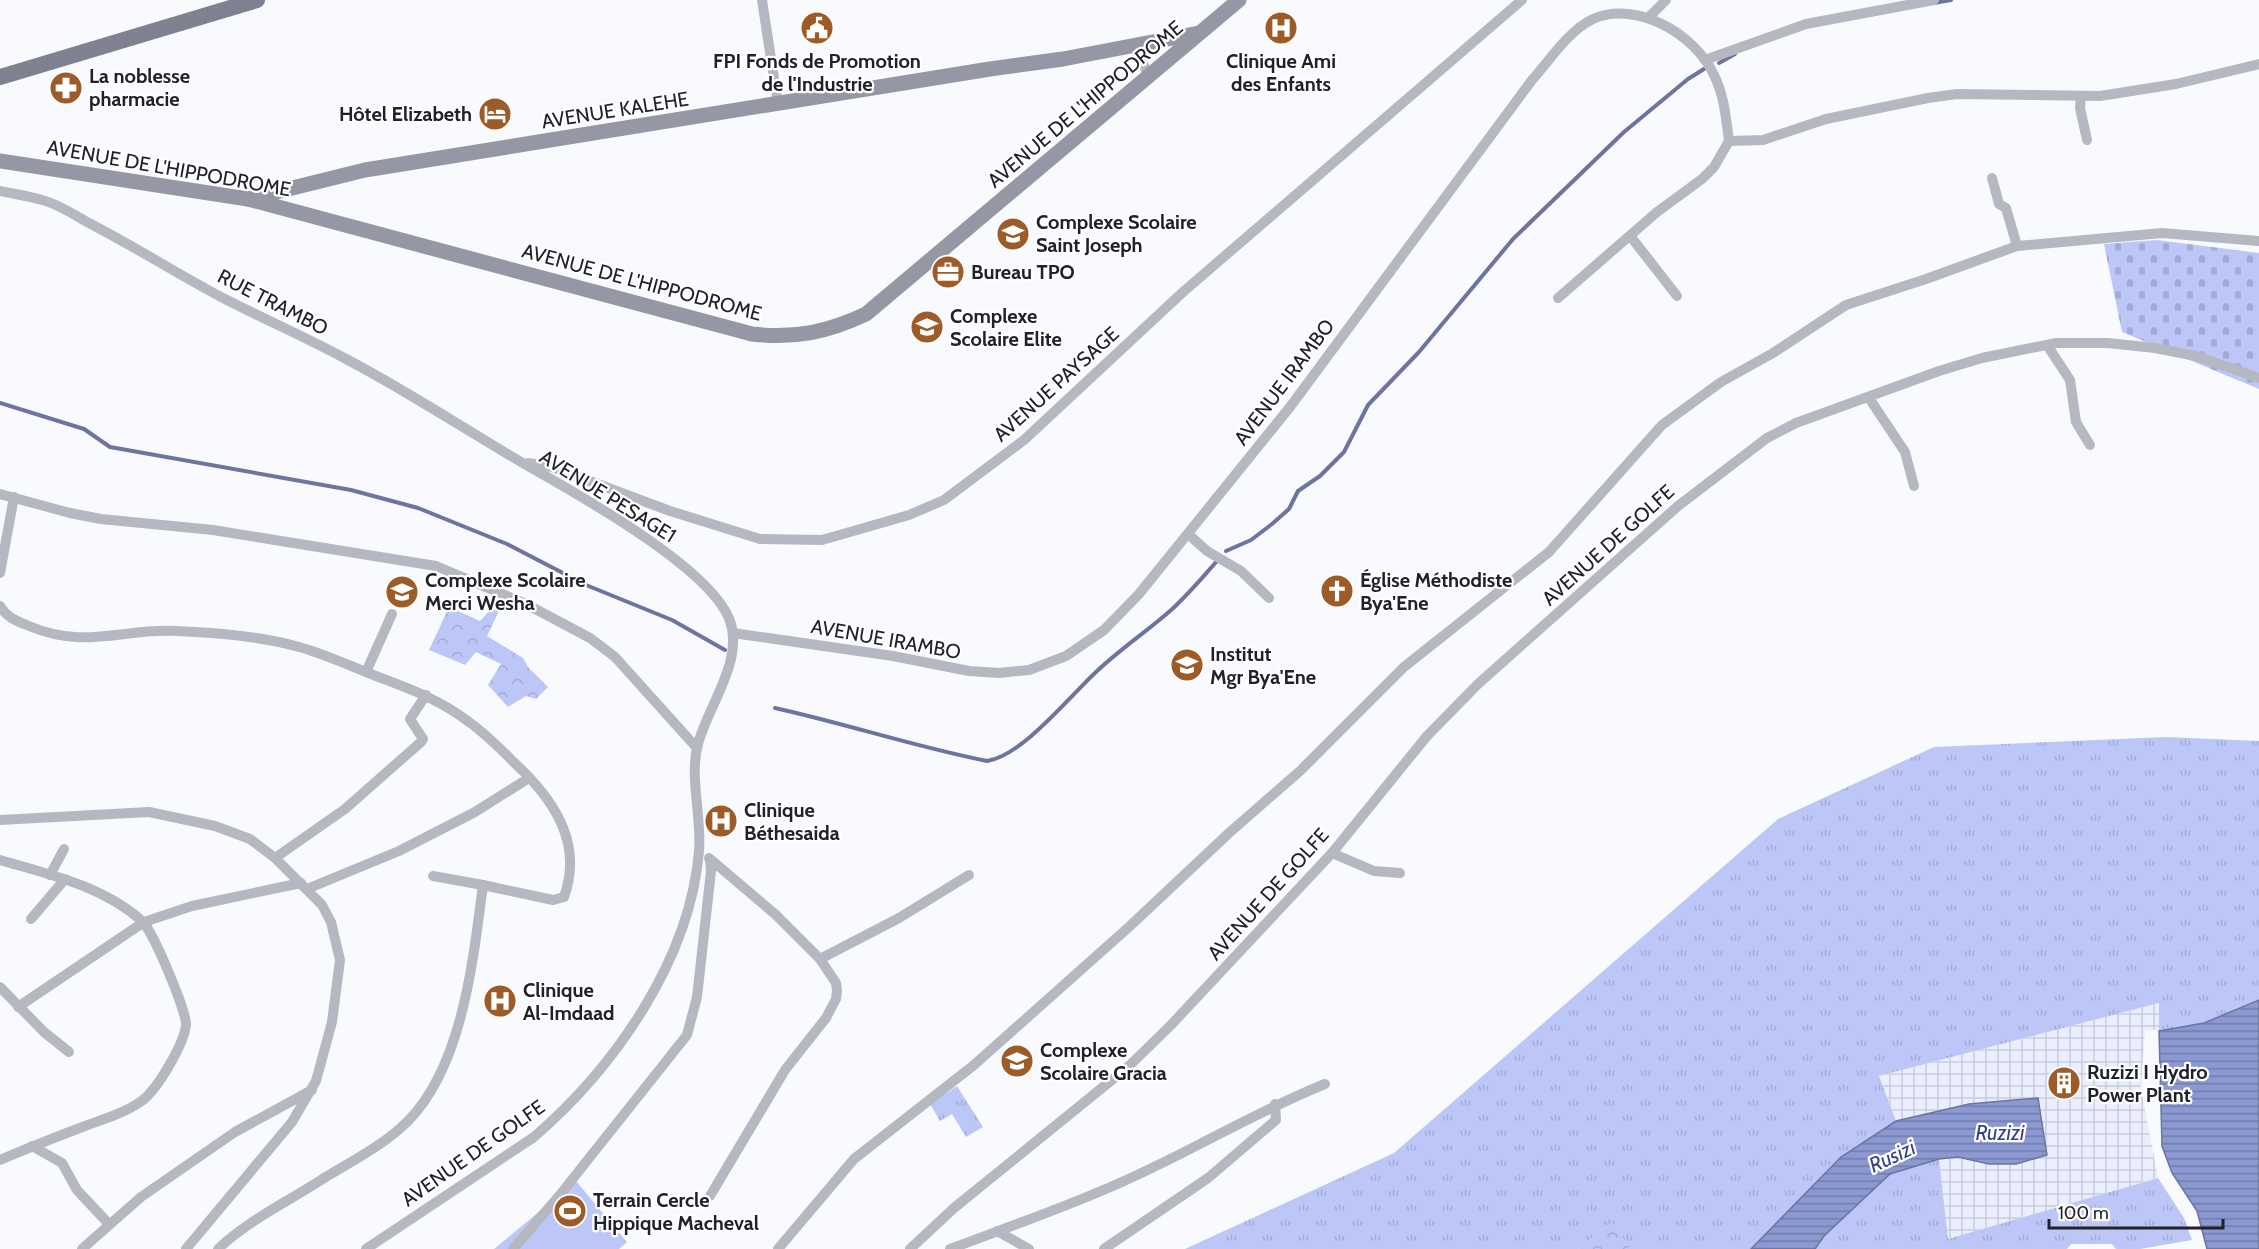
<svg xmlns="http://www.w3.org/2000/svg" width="2259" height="1249" font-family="Cabin,sans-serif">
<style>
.industrial{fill:url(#industrial-grid)}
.grass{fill:url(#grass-tufts)}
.forest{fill:url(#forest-crowns)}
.cemetery{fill:url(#cemetery-stones)}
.pitch{fill:#bcc7f8}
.water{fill:url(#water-rules);stroke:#6b759f;stroke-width:1.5}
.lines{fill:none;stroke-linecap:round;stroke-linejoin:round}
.stream{stroke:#6b759f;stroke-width:4}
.street{stroke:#b6b8c1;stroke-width:10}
.secondary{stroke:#9598a4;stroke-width:15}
.primary{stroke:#7e8190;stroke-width:16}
.labels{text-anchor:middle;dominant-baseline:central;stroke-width:4.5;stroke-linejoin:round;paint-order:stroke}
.poi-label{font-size:20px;font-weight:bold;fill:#212229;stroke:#fff;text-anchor:start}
.street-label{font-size:20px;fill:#212229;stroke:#fff}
.water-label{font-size:21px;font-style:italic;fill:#373f85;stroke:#fff}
</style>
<defs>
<pattern id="industrial-grid" width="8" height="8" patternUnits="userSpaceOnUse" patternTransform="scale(1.5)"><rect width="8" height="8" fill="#eaeefe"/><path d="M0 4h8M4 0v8" fill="none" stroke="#c8ccda"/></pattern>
<pattern id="grass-tufts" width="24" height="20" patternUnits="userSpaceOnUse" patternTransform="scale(1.5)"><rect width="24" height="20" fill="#bcc7f8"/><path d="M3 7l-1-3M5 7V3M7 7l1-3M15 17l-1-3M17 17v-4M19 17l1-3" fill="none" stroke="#a1abd5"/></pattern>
<pattern id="forest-crowns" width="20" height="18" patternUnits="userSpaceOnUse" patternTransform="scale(1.5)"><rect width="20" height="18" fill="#bcc7f8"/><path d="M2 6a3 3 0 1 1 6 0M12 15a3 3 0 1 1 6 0" fill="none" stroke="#a1abd5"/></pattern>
<pattern id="cemetery-stones" width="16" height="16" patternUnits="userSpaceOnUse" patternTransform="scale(1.5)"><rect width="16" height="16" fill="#bcc7f8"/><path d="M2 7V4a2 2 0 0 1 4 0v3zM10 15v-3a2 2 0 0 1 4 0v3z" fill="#a1abd5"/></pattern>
<pattern id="water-rules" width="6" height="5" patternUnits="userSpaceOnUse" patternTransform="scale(1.5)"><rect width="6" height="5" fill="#8b98d1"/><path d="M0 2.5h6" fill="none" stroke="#717caa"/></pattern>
</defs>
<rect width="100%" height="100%" fill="#f9fafe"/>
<path class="industrial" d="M 2159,1003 L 2159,1030 L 2145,1030 L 2141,1088 L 2158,1178 L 1948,1239 L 1939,1159 L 1958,1157 L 1989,1164 L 2016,1164 L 2047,1155 L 2038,1098 L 1935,1111 L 1896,1121 L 1879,1076 Z"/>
<g class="grass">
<path d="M 2166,737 L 2259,741 L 2259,1000 L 2204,1023 L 2159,1030 L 2159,1003 L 1879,1076 L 1896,1121 L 1841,1157 L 1751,1249 L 1631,1249 L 1611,1223 L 1578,1249 L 1185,1249 L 1394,1153 L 1778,819 L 1934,747 Z"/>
<path d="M 957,1086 L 983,1127 L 966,1137 L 952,1114 L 940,1121 L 930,1104 Z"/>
<path d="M 1939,1159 L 1948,1239 L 2158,1178 L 2184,1218 L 2192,1240 L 2140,1249 L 2116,1249 L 2112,1244 L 2071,1244 L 2067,1249 L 1815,1249 L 1824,1236 L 1890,1174 Z"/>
</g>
<g class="forest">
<path d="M 449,607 L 480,621 L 492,608 L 500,609 L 487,636 L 523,658 L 528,667 L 548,687 L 536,699 L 526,696 L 508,707 L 488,685 L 501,664 L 476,652 L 465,665 L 429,650 Z"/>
<path d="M 1612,1222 L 1631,1249 L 1578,1249 Z"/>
</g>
<path class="cemetery" d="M 2157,240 L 2259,253 L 2259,389 L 2122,332 L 2104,244 Z"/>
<path class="pitch" d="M 576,1181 L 627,1242 L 619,1249 L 494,1249 Z"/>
<g class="water">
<path d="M 2259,1000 L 2259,1249 L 2207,1249 L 2197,1211 L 2172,1173 L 2162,1146 L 2159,1031 L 2204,1023 Z"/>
<path d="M 2038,1098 L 2047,1155 L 2016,1164 L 1989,1164 L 1958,1157 L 1939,1159 L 1890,1174 L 1824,1236 L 1815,1249 L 1751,1249 L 1841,1157 L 1896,1121 L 1969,1104 Z"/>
</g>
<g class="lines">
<g class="stream">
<path d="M 1934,3 L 1951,0"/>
<path d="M 1719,63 L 1735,54"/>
<path d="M 0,403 L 84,429 L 110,447 L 351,490 L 418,508 L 507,544 L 586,585 L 672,620 L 725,650"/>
<path d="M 1226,551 L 1251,540 L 1272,524 L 1289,509 L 1298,491 L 1320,476 L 1344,452 L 1368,405 L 1419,352 L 1513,239 L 1624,132 L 1688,79 L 1704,69"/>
<path d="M 775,708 C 847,724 916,747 987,761 C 1022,756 1070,696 1096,672 C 1119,650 1146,632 1170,611 C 1187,596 1202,578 1217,561"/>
</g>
<g class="street">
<path d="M 762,0 L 778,104"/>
<path d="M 1649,17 L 1666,0"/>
<path d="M 1135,46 L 1149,77"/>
<path d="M 1705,60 L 1806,24 L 1934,0"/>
<path d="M 2081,97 L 2080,108 L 2087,140"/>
<path d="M 1992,178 L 1999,204 L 2006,208 L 2017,246"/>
<path d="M 0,191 C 14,194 29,196 42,200 C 58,204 73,214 87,222 C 134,246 179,275 225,299 C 266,320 308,338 348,360 C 407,391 463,428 521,462 C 572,491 711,567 730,621 C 744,661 708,706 698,744 C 689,776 702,818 699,851 C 690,960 615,1067 534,1137 L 366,1249"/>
<path d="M 1631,237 L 1677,296"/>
<path d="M 1558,298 L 1657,212 L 1702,179 L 1714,167 L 1729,141 L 1763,140 L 1826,119 L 1928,98 L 1957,94 L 2100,96 L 2176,84 L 2259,64"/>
<path d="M 2047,345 L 2070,380 L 2076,422 L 2090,445"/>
<path d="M 1869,398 L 1905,452 L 1914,486"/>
<path d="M 528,463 L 552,467 L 670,511 L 760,539 L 822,540 L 909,515 L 944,500 L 1024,440 L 1183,292 L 1522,0"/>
<path d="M 0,494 L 70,513 L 101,519 L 213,530 L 436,566 L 526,604 L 590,638 L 615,657 L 696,747"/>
<path d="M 1188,534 L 1207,551 L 1241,571 L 1269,598"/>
<path d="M 0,573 L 14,497"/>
<path d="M 0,606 C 7,618 17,621 29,626 C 86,650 121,628 177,631 C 217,633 260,636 299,647 C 325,654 350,666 376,676 C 408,688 441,700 469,722 C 489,736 505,754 523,771 C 558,806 582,847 564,897 L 553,900 L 483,885 C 473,960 463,1065 408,1121 C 383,1146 350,1162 321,1180 C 287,1202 247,1221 218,1249"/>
<path d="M 733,633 L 893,656 L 969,671 L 999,673 L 1029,670 L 1066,656 L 1104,630 L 1139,594 L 1290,407 L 1532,80 C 1550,60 1568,31 1593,19 C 1637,0 1695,34 1714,75 C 1724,95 1726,118 1729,141"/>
<path d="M 366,672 L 392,614"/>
<path d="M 0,820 L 149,812 L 215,826 L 250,839 L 275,858 L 322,905 L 331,922 L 340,960 L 332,1022 L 316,1081 L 292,1122 L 186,1249"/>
<path d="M 1332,853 L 1374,871 L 1400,873"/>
<path d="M 275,858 L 345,809 L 421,742 L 423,739 L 410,719 L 426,695"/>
<path d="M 709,858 L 776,915 L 820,959 L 836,983 L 837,990 L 836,999 L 826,1018 L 785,1070 L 710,1196"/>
<path d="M 0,860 C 48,874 103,886 142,921 C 152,929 187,1012 186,1025 C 184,1044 158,1088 143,1100 C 127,1112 104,1119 85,1126 C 56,1137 28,1148 0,1160"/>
<path d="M 50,875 L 64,849"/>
<path d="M 433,876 L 483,885"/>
<path d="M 307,889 L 399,851 L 475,812 L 529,778"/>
<path d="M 31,919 L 65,879"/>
<path d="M 820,959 L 899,918 L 969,875"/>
<path d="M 0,987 L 44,1032 L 69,1052"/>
<path d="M 18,1007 L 144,922 L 192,906 L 301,883"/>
<path d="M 32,1146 L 62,1163 L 77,1190 L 108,1223"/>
<path d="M 997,1231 L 1029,1249"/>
<path d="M 82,1249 L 141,1197 L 235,1132 L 312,1090"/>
<path d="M 513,1249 L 559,1196 L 687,1035 L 697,997 L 711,871 L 710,860"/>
<path d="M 778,1249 L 854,1159 L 974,1065 L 1130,926 L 1229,833 L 1300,771 L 1404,667 L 1549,552 L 1662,425 L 1721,382 L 1773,353 L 1846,305 L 1926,279 L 2017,246 L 2162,233 L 2259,241"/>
<path d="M 910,1249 L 954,1208 L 1129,1066 L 1170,1026 L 1332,853 L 1427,736 L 1478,684 L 1678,506 L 1767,438 L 1796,423 L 1939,371 L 1982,358 L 2056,343 L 2108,343 L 2155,348 L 2196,356 L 2259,378"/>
<path d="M 950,1249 C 1008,1227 1067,1207 1124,1181 C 1192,1151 1255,1112 1325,1084"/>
<path d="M 1104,1249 L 1208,1178 L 1276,1120 L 1275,1104"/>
</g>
<g class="secondary">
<path d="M 0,161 L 248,199 L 752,334 C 795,339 828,332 866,314 L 1239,0"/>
<path d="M 248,199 L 365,170 L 990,69 L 1063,59 L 1199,33"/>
</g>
<path class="primary" d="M 0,77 L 257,0"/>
</g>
<defs>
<symbol id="civic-disc" viewBox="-11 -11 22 22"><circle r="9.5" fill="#9d5b28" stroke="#fff"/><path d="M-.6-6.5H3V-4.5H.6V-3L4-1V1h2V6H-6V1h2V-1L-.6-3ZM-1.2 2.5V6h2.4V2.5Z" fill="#fff"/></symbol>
<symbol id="hospital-disc" viewBox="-11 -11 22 22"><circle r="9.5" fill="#9d5b28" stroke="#fff"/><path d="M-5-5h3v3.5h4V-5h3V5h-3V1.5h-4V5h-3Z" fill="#fff"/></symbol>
<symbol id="pharmacy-disc" viewBox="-11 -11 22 22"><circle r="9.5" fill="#9d5b28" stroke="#fff"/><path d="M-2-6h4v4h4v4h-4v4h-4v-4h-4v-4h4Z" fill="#fff"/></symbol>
<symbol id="hotel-disc" viewBox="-11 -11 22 22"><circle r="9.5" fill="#9d5b28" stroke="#fff"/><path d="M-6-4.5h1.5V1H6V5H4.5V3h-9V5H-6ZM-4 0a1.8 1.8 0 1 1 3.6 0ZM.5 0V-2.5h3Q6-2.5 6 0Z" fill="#fff"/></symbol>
<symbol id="school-disc" viewBox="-11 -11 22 22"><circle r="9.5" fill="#9d5b28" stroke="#fff"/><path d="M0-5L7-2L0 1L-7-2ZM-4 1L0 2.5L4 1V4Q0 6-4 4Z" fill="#fff"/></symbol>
<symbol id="office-disc" viewBox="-11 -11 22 22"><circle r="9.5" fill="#9d5b28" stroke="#fff"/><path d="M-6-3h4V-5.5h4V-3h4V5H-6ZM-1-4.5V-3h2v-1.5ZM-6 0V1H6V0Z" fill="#fff"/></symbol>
<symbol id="church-disc" viewBox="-11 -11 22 22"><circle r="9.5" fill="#9d5b28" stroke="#fff"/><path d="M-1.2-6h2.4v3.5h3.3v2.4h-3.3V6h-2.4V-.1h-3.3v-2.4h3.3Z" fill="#fff"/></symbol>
<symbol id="building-disc" viewBox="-11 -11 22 22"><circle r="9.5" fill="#9d5b28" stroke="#fff"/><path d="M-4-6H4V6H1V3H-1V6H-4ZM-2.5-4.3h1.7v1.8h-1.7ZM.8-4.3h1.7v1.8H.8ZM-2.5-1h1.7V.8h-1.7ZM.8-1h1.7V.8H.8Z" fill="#fff"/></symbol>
<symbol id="stadium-disc" viewBox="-11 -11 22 22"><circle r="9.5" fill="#9d5b28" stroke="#fff"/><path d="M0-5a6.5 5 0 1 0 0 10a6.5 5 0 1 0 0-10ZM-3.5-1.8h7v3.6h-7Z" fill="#fff"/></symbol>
</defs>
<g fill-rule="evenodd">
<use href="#civic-disc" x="798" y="9" width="38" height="38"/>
<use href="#hospital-disc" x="1262" y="9" width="38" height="38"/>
<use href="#pharmacy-disc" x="47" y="69" width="38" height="38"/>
<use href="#hotel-disc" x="476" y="95" width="38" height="38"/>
<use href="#school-disc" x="994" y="215" width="38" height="38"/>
<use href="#office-disc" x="929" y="253" width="38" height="38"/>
<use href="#school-disc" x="908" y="308" width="38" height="38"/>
<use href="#church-disc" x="1318" y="572" width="38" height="38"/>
<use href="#school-disc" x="383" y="573" width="38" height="38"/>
<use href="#school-disc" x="1168" y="646" width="38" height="38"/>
<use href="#hospital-disc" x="702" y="802" width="38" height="38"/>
<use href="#hospital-disc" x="481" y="982" width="38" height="38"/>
<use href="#school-disc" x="998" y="1042" width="38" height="38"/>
<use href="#building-disc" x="2045" y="1064" width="38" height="38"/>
<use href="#stadium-disc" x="551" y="1192" width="38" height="38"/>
</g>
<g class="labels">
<g class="poi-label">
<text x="817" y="61" text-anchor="middle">FPI Fonds de Promotion<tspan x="817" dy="23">de l'Industrie</tspan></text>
<text x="1281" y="61" text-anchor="middle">Clinique Ami<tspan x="1281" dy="23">des Enfants</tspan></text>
<text x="89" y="76">La noblesse<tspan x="89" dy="23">pharmacie</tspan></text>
<text x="472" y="114" text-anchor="end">Hôtel Elizabeth</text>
<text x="1036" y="222">Complexe Scolaire<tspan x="1036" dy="23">Saint Joseph</tspan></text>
<text x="971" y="272">Bureau TPO</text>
<text x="950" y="316">Complexe<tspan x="950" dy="23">Scolaire Elite</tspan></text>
<text x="425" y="580">Complexe Scolaire<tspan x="425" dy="23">Merci Wesha</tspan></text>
<text x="1360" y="580">Église Méthodiste<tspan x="1360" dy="23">Bya'Ene</tspan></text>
<text x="1210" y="654">Institut<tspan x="1210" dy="23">Mgr Bya'Ene</tspan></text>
<text x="744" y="810">Clinique<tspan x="744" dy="23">Béthesaida</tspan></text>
<text x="523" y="990">Clinique<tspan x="523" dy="23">Al-Imdaad</tspan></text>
<text x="1040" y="1050">Complexe<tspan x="1040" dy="23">Scolaire Gracia</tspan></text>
<text x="2087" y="1072">Ruzizi I Hydro<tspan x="2087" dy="23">Power Plant</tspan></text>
<text x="593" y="1200">Terrain Cercle<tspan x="593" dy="23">Hippique Macheval</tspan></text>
</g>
<g class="street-label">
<text transform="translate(1085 104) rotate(-40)">AVENUE DE L'HIPPODROME</text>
<text transform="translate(615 110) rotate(-9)">AVENUE KALEHE</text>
<text transform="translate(169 168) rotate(10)">AVENUE DE L'HIPPODROME</text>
<text transform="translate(642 282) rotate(15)">AVENUE DE L'HIPPODROME</text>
<text transform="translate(273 302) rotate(27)">RUE TRAMBO</text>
<text transform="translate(1284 382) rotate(-53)">AVENUE IRAMBO</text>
<text transform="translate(1056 384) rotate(-42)">AVENUE PAYSAGE</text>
<text transform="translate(608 496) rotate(32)">AVENUE PESAGE1</text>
<text transform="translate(1608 545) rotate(-42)">AVENUE DE GOLFE</text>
<text transform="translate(886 639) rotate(10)">AVENUE IRAMBO</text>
<text transform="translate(1268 894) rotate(-48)">AVENUE DE GOLFE</text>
<text transform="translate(473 1153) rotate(-35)">AVENUE DE GOLFE</text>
</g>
<g class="water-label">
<text x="2000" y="1132">Ruzizi</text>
<text transform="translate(1892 1156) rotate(-25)">Rusizi</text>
</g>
</g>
<path d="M2049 1219v9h174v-9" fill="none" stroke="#212229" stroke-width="3"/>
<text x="2058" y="1219" font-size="18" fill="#212229" stroke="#ffffff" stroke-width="4.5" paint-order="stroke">100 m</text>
</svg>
